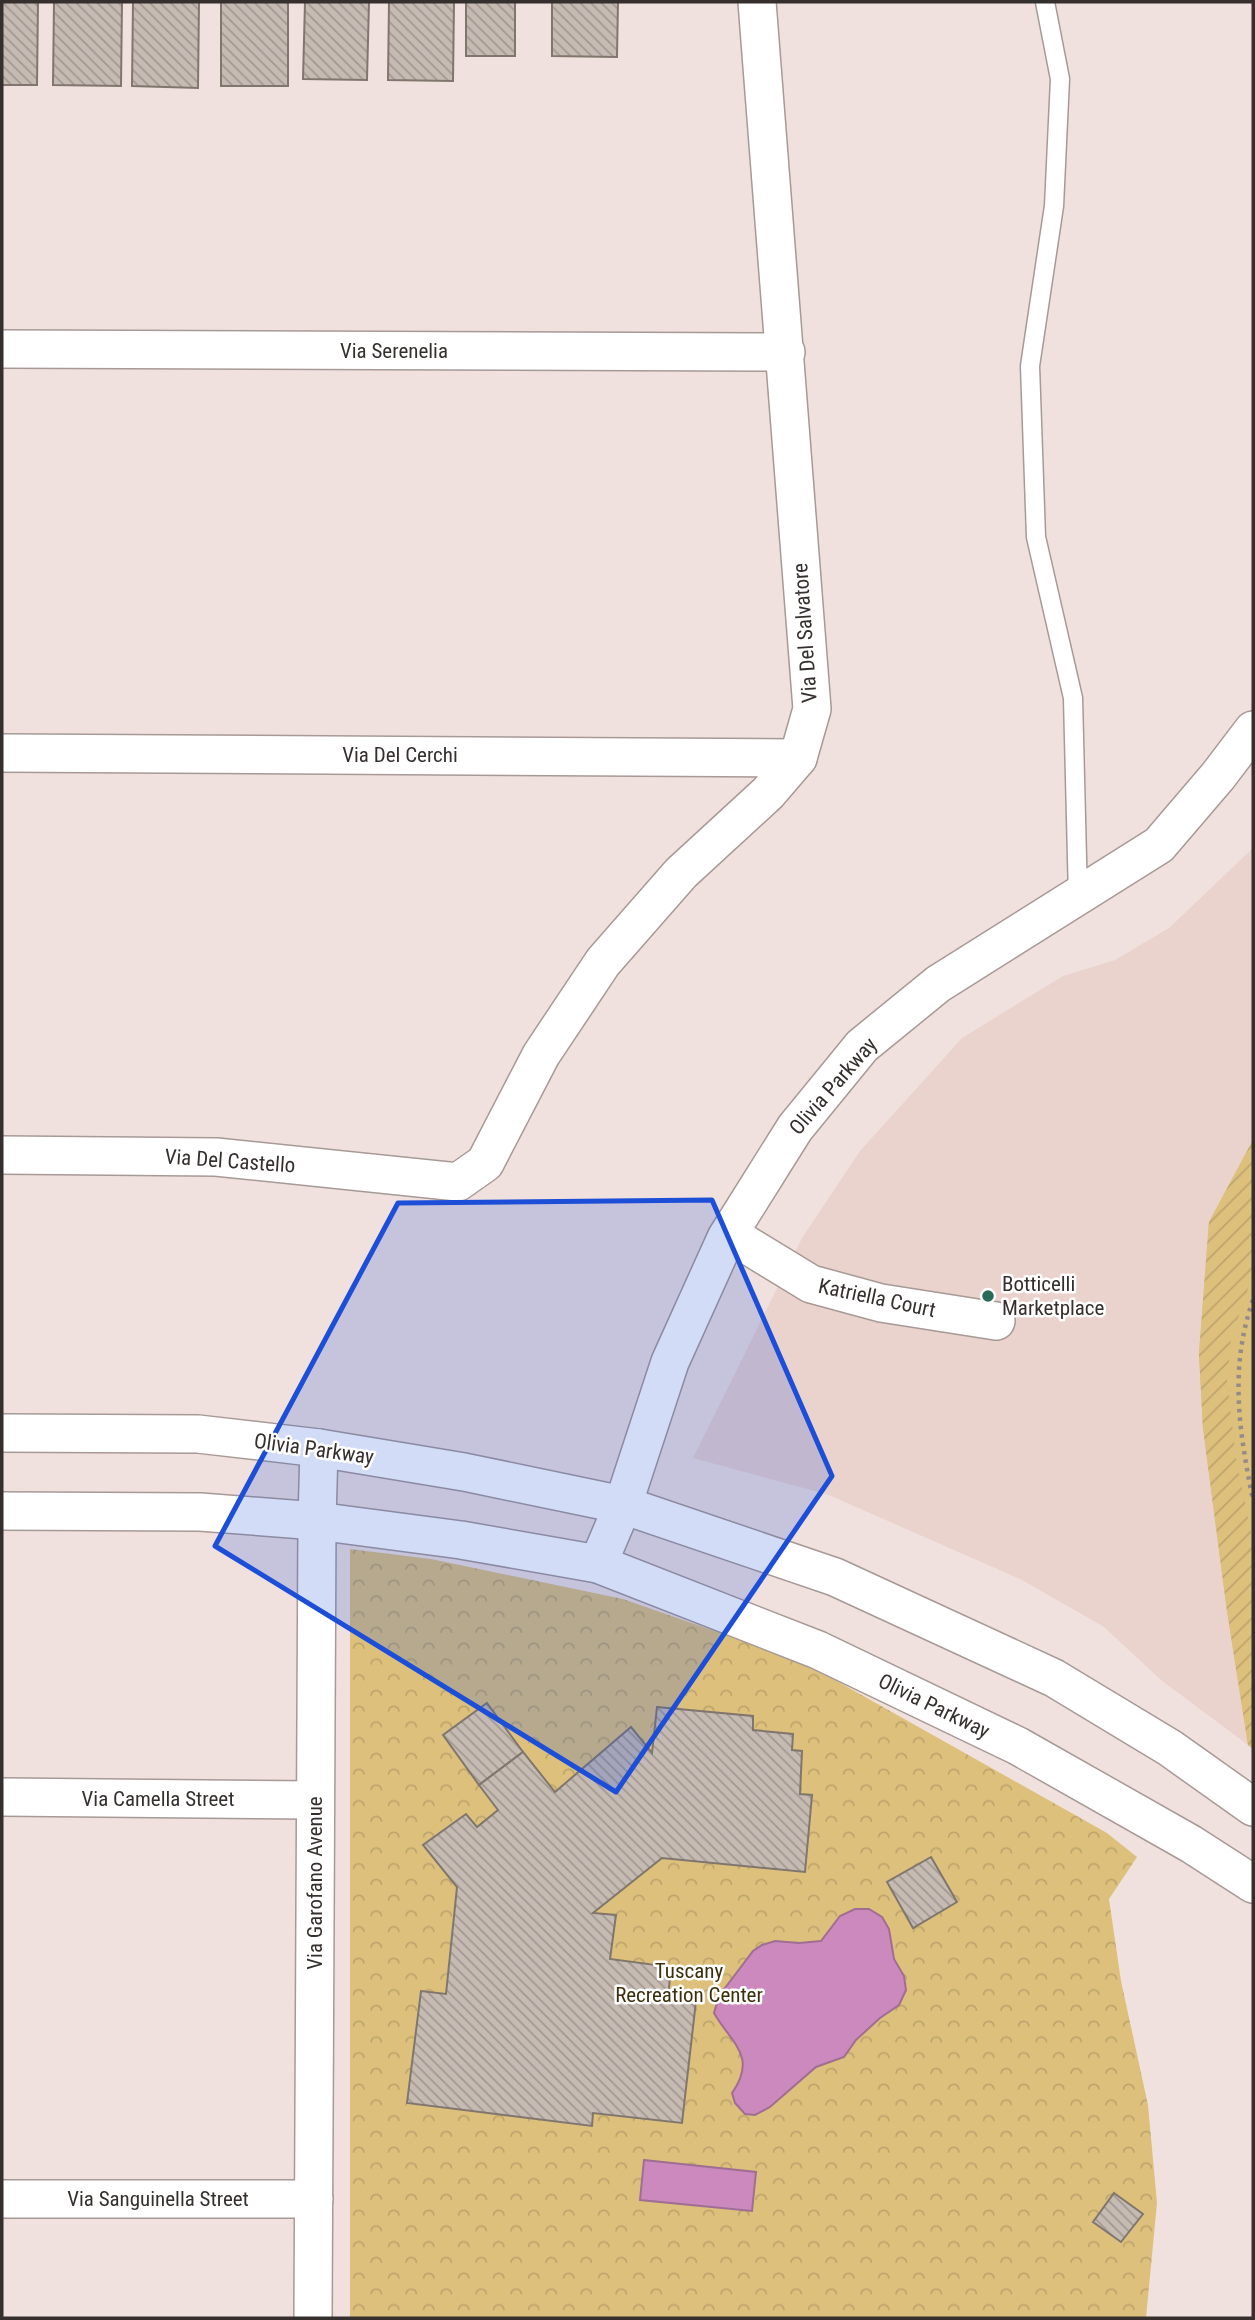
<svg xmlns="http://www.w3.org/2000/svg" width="1255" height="2320" font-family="'Roboto Condensed',sans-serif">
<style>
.built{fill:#ead2cd}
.grass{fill:#ddc07c}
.forest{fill:url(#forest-crowns)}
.garden{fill:url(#garden-furrows)}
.water{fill:#cc89bd;stroke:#9f6e92;stroke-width:2}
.building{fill:url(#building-back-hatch);stroke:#81766e;stroke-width:2}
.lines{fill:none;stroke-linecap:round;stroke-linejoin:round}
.service-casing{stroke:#a79996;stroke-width:21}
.minor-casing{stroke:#a79996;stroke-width:40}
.path{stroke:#968b89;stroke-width:4.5;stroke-dasharray:3.5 5;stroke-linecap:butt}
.service{stroke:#fff;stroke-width:18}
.minor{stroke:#fff;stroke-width:37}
.marked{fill:#1d4ed8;fill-opacity:0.2;stroke:#1d4ed8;stroke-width:5;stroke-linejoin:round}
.poi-dot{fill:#296a58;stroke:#fff;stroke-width:2.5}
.labels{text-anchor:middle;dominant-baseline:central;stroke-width:5;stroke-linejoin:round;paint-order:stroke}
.street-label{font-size:21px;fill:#352f2e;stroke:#fff}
.poi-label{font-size:21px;fill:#352f2e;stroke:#fff;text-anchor:start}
.park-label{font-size:21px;fill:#3d2f0b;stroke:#fff}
</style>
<defs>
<pattern id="forest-crowns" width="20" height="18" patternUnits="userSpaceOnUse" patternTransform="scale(1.75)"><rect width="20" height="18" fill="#ddc07c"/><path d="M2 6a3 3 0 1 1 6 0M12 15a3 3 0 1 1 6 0" fill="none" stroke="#bea56c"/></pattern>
<pattern id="garden-furrows" width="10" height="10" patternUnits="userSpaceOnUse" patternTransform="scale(1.75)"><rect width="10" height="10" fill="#ddc07c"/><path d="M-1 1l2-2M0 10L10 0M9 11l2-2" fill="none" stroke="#bea56c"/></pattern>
<pattern id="building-back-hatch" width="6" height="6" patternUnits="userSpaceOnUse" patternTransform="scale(1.75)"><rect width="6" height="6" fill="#c6bbb3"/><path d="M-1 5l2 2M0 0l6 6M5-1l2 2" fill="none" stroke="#a29892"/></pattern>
</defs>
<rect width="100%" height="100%" fill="#f1e1de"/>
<path class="built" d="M 1253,848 L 1253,1140 L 1209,1222 L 1227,1611 L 1248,1745 L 1161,1680 L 1104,1627 L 1022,1580 L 829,1495 L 693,1458 L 802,1238 L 860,1151 L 962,1038 L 1063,976 L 1115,960 L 1169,928 Z"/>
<path class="grass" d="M 1253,1140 L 1253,1749 L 1248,1745 L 1227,1611 L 1203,1428 L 1199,1354 L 1209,1222 Z"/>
<path class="forest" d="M 350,1549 L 431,1559 L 623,1599 L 803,1662 L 1107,1833 L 1137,1857 L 1109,1899 L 1121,1981 L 1148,2105 L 1157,2203 L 1146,2318 L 350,2318 Z"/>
<path class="garden" d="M 1253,1140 L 1253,1274 L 1231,1339 L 1227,1380 L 1236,1458 L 1252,1538 L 1253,1749 L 1248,1745 L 1227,1611 L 1203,1428 L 1199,1354 L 1209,1222 Z"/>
<g class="water">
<path d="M 855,1909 L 869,1909 L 882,1917 L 889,1929 L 894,1959 L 904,1976 L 906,1990 L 899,2005 L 880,2018 L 856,2040 L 844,2057 L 816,2067 L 770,2107 L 755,2115 L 745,2114 L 735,2103 L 732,2093 C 758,2056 731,2043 714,2013 L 719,1996 L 753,1951 L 762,1945 L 775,1941 L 799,1943 L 821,1941 L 840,1916 Z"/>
<path d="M 644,2160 L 756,2172 L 752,2211 L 640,2200 Z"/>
</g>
<g class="building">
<path d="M 2,2 L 38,2 L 37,85 L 2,85 Z"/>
<path d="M 54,2 L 122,2 L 121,86 L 53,85 Z"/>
<path d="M 133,2 L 199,2 L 198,88 L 132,86 Z"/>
<rect x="221" y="2" width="67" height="84"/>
<path d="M 305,2 L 369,2 L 367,80 L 303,79 Z"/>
<path d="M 389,2 L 454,2 L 453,81 L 388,80 Z"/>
<rect x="466" y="2" width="49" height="54"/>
<path d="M 552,2 L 618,2 L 617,57 L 552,56 Z"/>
<path d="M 487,1703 L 523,1752 L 479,1785 L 443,1735 Z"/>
<path d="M 657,1707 L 753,1716 L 753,1730 L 793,1734 L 792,1750 L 802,1751 L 800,1794 L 812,1795 L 805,1872 L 662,1858 L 593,1913 L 616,1915 L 610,1959 L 671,1967 L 668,1998 L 696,2001 L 682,2123 L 593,2113 L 592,2126 L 407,2103 L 421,1991 L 446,1994 L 457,1887 L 423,1845 L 466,1814 L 477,1827 L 498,1810 L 479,1785 L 523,1752 L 555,1792 L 631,1727 L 652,1753 Z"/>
<path d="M 931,1857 L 957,1902 L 913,1928 L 887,1882 Z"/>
<path d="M 1114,2193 L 1143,2214 L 1121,2242 L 1093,2222 Z"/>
</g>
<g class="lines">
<defs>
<path id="service" d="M 1045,2 L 1060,79 L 1054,206 L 1030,366 L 1036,537 L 1073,698 L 1078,898"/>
<g id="minor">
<path d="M 2,349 L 786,352"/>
<path d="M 2,753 L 798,758"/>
<path d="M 2,1155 L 216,1157 L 458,1182 L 485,1163 L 541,1055 L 603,962 L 681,873 L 768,793 L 798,758 L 812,709 L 757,2"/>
<path d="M 729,1234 L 811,1284 L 881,1303 L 996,1321"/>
<path d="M 2,1433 L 198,1434 L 319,1448 L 464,1472 L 623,1505 L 835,1577 L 1054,1678 L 1170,1748 L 1253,1807"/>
<path d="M 2,1511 L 200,1512 L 317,1521 L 461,1540 L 598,1564 L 818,1650 L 1018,1746 L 1191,1844 L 1253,1884"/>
<path d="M 598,1564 L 623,1505 L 670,1362 L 726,1238 L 795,1128 L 862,1046 L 938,984 L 1159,845 L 1218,776 L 1253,730"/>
<path d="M 2,1797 L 315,1800"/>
<path d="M 2,2199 L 314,2199"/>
<path d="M 313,2318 L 317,1521 L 319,1448"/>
</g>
</defs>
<use href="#service" class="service-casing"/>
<use href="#minor" class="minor-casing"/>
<path class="path" d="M 1253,1300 C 1229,1368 1239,1431 1253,1500"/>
<use href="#service" class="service"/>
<use href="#minor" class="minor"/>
</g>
<path class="marked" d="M 712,1200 L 832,1476 L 616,1792 L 215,1546 L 398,1203 Z"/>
<circle class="poi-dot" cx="988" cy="1296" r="7"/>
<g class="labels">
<g class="street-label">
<text x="394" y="351">Via Serenelia</text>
<text transform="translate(805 633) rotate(-94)">Via Del Salvatore</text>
<text x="400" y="755">Via Del Cerchi</text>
<text transform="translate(833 1086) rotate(-49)">Olivia Parkway</text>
<text transform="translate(230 1161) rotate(4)">Via Del Castello</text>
<text transform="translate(877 1298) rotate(12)">Katriella Court</text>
<text transform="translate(314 1449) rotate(8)">Olivia Parkway</text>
<text transform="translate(934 1706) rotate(26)">Olivia Parkway</text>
<text x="158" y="1799">Via Camella Street</text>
<text transform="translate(315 1883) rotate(-90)">Via Garofano Avenue</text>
<text x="158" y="2199">Via Sanguinella Street</text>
</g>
<g class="poi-label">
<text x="1002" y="1284">Botticelli<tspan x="1002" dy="24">Marketplace</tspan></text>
</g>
<g class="park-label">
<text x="689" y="1971">Tuscany<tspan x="689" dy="24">Recreation Center</tspan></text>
</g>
</g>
<rect width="1255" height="2320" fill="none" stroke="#352f2e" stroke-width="7"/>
</svg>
